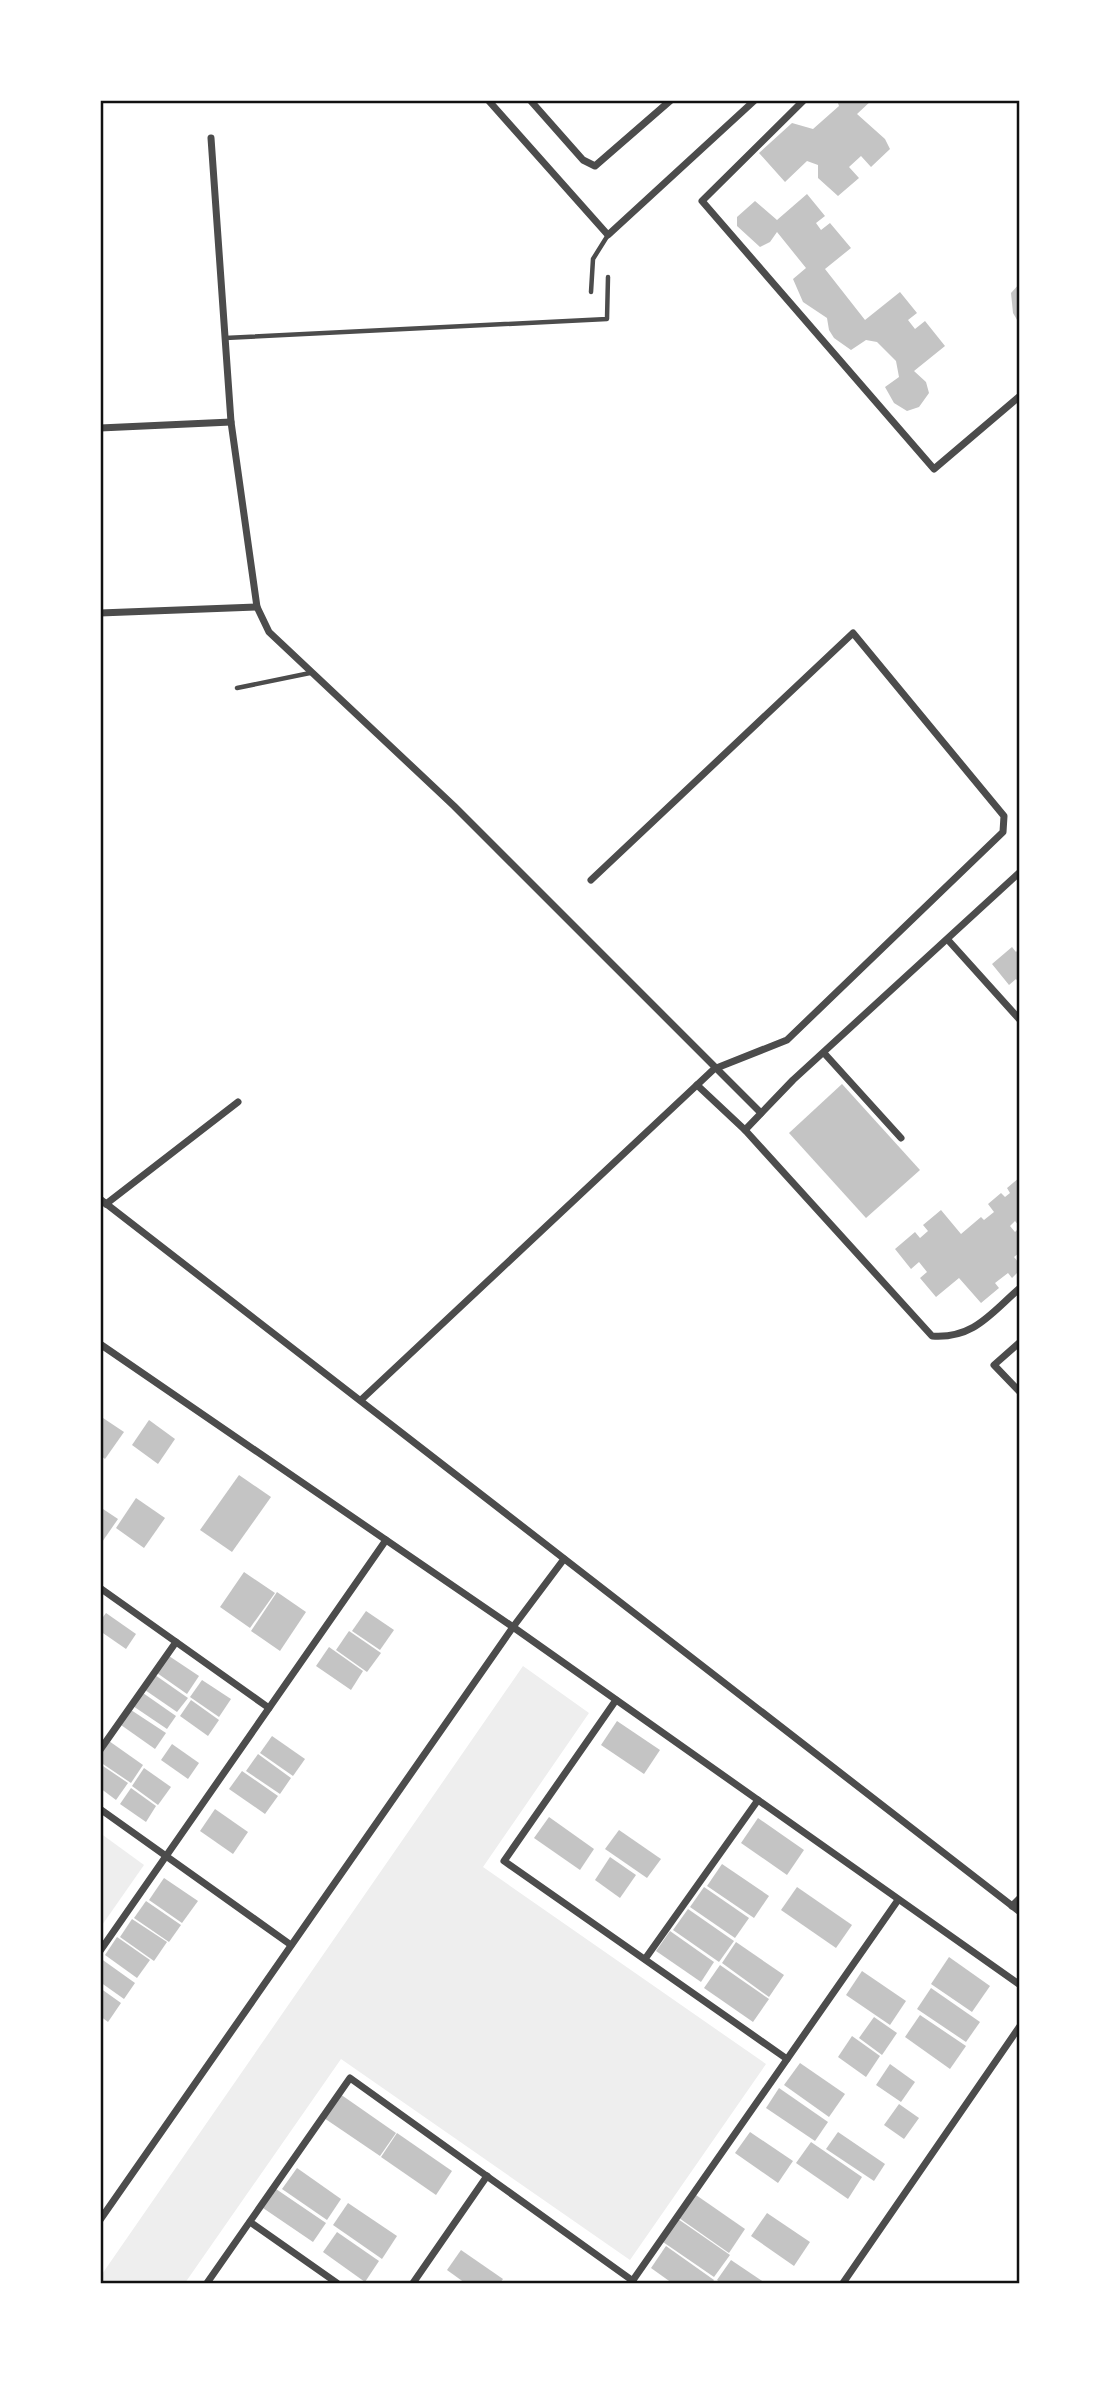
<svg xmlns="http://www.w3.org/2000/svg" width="1120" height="2383" font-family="Lato,sans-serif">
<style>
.green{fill:#eee}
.building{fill:#c4c4c4}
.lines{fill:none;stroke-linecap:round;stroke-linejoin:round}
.service{stroke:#4c4c4c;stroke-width:4.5}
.minor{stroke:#4c4c4c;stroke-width:7}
.neatline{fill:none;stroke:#111;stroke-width:2.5}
</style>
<rect width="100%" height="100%" fill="#fff"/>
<g class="green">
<path d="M 523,1666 L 589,1713 L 483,1867 L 766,2064 L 630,2260 L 341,2059 L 185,2283 L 100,2283 L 100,2277 Z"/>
<path d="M 100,1833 L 144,1865 L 100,1928 Z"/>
</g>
<g class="building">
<path d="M 837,100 L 872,100 L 857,114 L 885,139 L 890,149 L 871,167 L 861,156 L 849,167 L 859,178 L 838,196 L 818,178 L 818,165 L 807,161 L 785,182 L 759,153 L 792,123 L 813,129 L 839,106 Z"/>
<path d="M 807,194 L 825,216 L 816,223 L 821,230 L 830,223 L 851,248 L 825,269 L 865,320 L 900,292 L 917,313 L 908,320 L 915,329 L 925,321 L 945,346 L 914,371 L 926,382 L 929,393 L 919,407 L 907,411 L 894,403 L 885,387 L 899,377 L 896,361 L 877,342 L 866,340 L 851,350 L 834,338 L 829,330 L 827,318 L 803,302 L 793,279 L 806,268 L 777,232 L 770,242 L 760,247 L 737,226 L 737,217 L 755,201 L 777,220 Z"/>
<path d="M 1020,283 L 1020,325 L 1013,313 L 1011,293 Z"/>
<path d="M 1012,947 L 1016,952 L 1020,948 L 1020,984 L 1016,979 L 1009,985 L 992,964 Z"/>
<path d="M 842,1084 L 920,1170 L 866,1218 L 789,1133 Z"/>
<path d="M 1020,1177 L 1020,1227 L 1015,1221 L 1010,1226 L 1015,1232 L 1020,1227 L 1020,1252 L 1014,1257 L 1020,1264 L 1020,1270 L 1012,1278 L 1008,1273 L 995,1283 L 999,1288 L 981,1303 L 959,1278 L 936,1297 L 920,1278 L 927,1272 L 919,1262 L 911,1269 L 895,1249 L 915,1232 L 920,1238 L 928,1231 L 923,1225 L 941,1210 L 961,1234 L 981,1217 L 984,1220 L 994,1212 L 988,1204 L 1001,1193 L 1005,1197 L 1010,1193 L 1007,1188 Z"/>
<path d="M 100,1416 L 124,1432 L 105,1459 L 100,1455 Z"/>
<path d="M 149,1420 L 175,1439 L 158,1464 L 132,1445 Z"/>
<path d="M 239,1475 L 271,1497 L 232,1552 L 200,1530 Z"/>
<path d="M 136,1498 L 165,1518 L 144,1548 L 116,1528 Z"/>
<path d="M 100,1507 L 118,1519 L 100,1545 Z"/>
<path d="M 244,1572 L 275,1593 L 250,1628 L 220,1607 Z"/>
<path d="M 277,1592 L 306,1612 L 280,1651 L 251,1631 Z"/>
<path d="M 366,1611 L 394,1630 L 380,1650 L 352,1631 Z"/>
<path d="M 106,1613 L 136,1634 L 126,1649 L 100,1631 L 100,1621 Z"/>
<path d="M 349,1631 L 381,1653 L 367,1672 L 336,1650 Z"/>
<path d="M 329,1647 L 363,1671 L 351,1690 L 316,1666 Z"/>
<path d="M 169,1656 L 199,1676 L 187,1694 L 157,1673 Z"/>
<path d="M 155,1675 L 188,1698 L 177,1712 L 145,1690 Z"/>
<path d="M 202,1680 L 231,1699 L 219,1717 L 190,1697 Z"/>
<path d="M 143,1693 L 176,1716 L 167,1729 L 133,1706 Z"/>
<path d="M 191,1700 L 219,1720 L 208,1736 L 180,1716 Z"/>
<path d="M 131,1710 L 166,1733 L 155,1749 L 121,1725 Z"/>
<path d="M 617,1721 L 660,1750 L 644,1774 L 601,1745 Z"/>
<path d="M 272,1736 L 305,1759 L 293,1776 L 260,1753 Z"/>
<path d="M 109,1741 L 143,1765 L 131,1783 L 100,1762 L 100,1754 Z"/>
<path d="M 172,1744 L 199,1763 L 188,1779 L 161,1760 Z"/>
<path d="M 258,1754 L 291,1778 L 280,1794 L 246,1771 Z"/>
<path d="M 100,1764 L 128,1783 L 116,1800 L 100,1788 Z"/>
<path d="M 144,1768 L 171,1787 L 158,1805 L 132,1786 Z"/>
<path d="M 242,1771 L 278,1796 L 265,1814 L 229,1789 Z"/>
<path d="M 131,1788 L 156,1806 L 146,1822 L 120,1804 Z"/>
<path d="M 215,1809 L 248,1832 L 233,1854 L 200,1831 Z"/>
<path d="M 549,1817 L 594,1849 L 580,1870 L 534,1838 Z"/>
<path d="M 758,1818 L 804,1850 L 787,1875 L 741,1843 Z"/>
<path d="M 619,1830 L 661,1859 L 647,1878 L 605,1849 Z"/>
<path d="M 610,1857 L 636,1875 L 620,1898 L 595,1880 Z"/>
<path d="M 722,1864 L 769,1896 L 754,1918 L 707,1886 Z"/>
<path d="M 164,1878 L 198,1901 L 182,1923 L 149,1900 Z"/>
<path d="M 704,1887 L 749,1918 L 735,1938 L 690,1907 Z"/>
<path d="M 797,1887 L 852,1925 L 836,1948 L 781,1910 Z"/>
<path d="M 146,1901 L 181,1925 L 169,1942 L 134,1918 Z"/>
<path d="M 688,1909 L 734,1941 L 719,1962 L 673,1930 Z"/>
<path d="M 132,1919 L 167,1942 L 154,1961 L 120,1937 Z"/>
<path d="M 670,1931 L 714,1962 L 701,1982 L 656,1951 Z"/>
<path d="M 117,1937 L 150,1960 L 137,1978 L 105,1955 Z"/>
<path d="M 736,1942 L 784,1975 L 769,1997 L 722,1963 Z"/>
<path d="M 949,1957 L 990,1986 L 972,2012 L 931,1984 Z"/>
<path d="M 100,1958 L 135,1983 L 124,1999 L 100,1982 Z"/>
<path d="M 720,1965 L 769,1999 L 753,2022 L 704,1988 Z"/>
<path d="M 862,1971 L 906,2001 L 890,2025 L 846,1995 Z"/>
<path d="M 100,1988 L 121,2003 L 108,2022 L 100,2016 Z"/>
<path d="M 931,1988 L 980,2022 L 966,2042 L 917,2009 Z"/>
<path d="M 920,2015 L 966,2046 L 950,2069 L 905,2037 Z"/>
<path d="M 874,2017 L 897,2033 L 882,2055 L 859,2038 Z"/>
<path d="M 852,2036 L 880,2056 L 866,2077 L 838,2057 Z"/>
<path d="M 800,2063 L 845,2094 L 829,2117 L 784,2085 Z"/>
<path d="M 890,2064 L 915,2082 L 901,2102 L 876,2085 Z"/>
<path d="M 779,2088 L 828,2122 L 815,2141 L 766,2108 Z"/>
<path d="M 340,2094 L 396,2133 L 380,2156 L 324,2118 Z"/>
<path d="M 899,2104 L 919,2118 L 904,2139 L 884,2125 Z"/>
<path d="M 750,2132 L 793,2161 L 778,2183 L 735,2153 Z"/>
<path d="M 838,2132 L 885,2164 L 874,2181 L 826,2149 Z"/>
<path d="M 397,2133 L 452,2171 L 436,2195 L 381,2157 Z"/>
<path d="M 811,2142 L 862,2177 L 848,2199 L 796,2163 Z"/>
<path d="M 297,2168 L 341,2199 L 327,2220 L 282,2189 Z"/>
<path d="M 276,2189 L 326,2223 L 313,2242 L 263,2208 Z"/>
<path d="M 696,2195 L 745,2229 L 729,2253 L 679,2218 Z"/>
<path d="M 348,2203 L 397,2236 L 382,2259 L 333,2225 Z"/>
<path d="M 767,2213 L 810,2242 L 794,2266 L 751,2236 Z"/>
<path d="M 678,2219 L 730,2255 L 714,2277 L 663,2242 Z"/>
<path d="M 337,2232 L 379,2261 L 365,2282 L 323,2252 Z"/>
<path d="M 666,2246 L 714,2280 L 712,2283 L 672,2283 L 651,2268 Z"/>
<path d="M 461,2250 L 503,2279 L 500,2283 L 465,2283 L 447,2270 Z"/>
<path d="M 731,2260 L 765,2283 L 721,2283 L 717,2280 Z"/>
</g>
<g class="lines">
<g class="service">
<path d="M 591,292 L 593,259 L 608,235"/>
<path d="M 225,338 L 607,319 L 608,277"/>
<path d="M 237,688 L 310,673"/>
</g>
<g class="minor">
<path d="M 488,100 L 608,235 L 755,100"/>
<path d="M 530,100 L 583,160 L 595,166 L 671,100"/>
<path d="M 804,100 L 702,201 L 934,469 L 1020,396"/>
<path d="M 211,138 L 231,422 L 257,607 L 269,632 L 454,806 L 761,1113"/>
<path d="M 100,428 L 231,422"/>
<path d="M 100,613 L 257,607"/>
<path d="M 948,940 L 1020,1020"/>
<path d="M 824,1053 L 901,1138"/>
<path d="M 697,1085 L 745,1130 L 932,1336 C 974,1339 991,1313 1020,1288"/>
<path d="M 745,1130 L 793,1080 L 1020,872"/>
<path d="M 100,1199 L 1020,1912"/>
<path d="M 106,1204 L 238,1102"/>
<path d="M 1020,1342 L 994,1365 L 1020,1392"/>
<path d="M 100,1344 L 513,1627 L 1020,1985"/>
<path d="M 361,1400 L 714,1069 L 787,1040 L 1003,832 L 1004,816 L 853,633 L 591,880"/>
<path d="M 100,1588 L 269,1708"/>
<path d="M 616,1700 L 504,1861 L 787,2059"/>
<path d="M 100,1750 L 176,1642"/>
<path d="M 100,1809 L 291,1945"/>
<path d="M 1012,1906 L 1020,1898"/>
<path d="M 100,1951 L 386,1540"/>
<path d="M 645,1959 L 758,1800"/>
<path d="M 100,2220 L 513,1627 L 564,1559"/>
<path d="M 250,2222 L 337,2283"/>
<path d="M 207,2283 L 350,2078 L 633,2281"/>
<path d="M 413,2283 L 487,2176"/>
<path d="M 631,2283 L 898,1900"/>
<path d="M 843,2283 L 1020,2026"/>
</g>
</g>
<rect width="1120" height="2383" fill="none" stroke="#ffffff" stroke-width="203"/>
<rect x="102" y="102" width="916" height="2180" class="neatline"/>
</svg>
